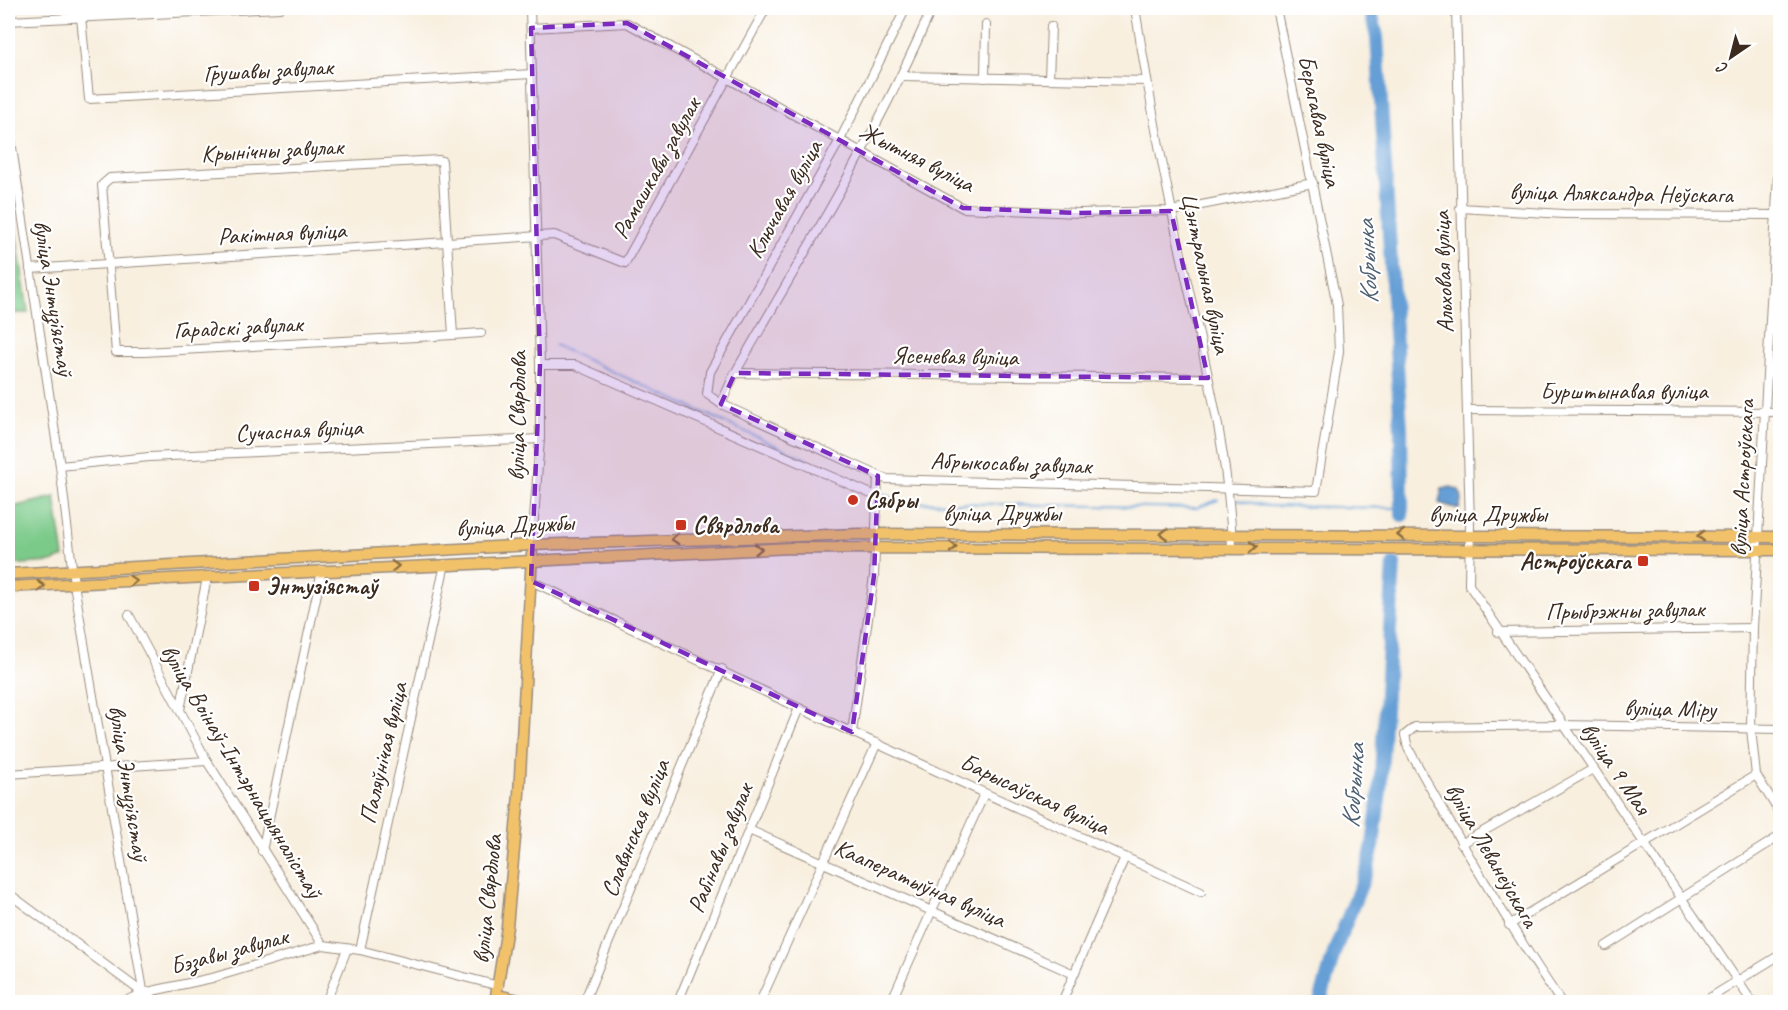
<svg xmlns="http://www.w3.org/2000/svg" width="1788" height="1010" font-family="Caveat,sans-serif">
<style>
.green{fill:#7cca8a;stroke:#5c7a54;stroke-width:1.5}
.water{fill:#659fd5;stroke:#50647a;stroke-width:1.5}
.lines{fill:none;stroke-linecap:round;stroke-linejoin:round}
.stream{stroke:#659fd5;stroke-width:2}
.river{stroke:#659fd5;stroke-width:14}
.minor-casing{stroke:#9a8c7e;stroke-width:10}
.major-casing{stroke:#9a8c7e;stroke-width:13}
.minor{stroke:#fff;stroke-width:8}
.major{stroke:#f2c26a;stroke-width:10}
.oneway{stroke:#8d6e40}
.marked{fill:#7b2cbf;fill-opacity:0.2;stroke:#7b2cbf;stroke-width:4.5;stroke-dasharray:12 8;stroke-linejoin:round}
.poi-dot{fill:#c8321e;stroke:#fff;stroke-width:2}
.labels{text-anchor:middle;dominant-baseline:central;stroke-width:4.5;stroke-linejoin:round;paint-order:stroke}
.street-label{font-size:24px;fill:#3b2a1e;stroke:#fff}
.poi-label{font-size:24px;font-weight:bold;fill:#3b2a1e;stroke:#fff;text-anchor:start}
.water-label{font-size:26px;font-style:italic;fill:#4e5f70;stroke:#fff}
</style>
<rect width="100%" height="100%" fill="#fff"/>
<filter id="ink" filterUnits="userSpaceOnUse"><feTurbulence type="fractalNoise" baseFrequency=".0167" numOctaves="2"/><feDisplacementMap in="SourceGraphic" scale="12" xChannelSelector="R" yChannelSelector="G"/><feConvolveMatrix kernelMatrix="1 2 1 2 8 2 1 2 1" color-interpolation-filters="sRGB"/></filter>
<filter id="wash" filterUnits="userSpaceOnUse"><feTurbulence type="fractalNoise" baseFrequency=".008" numOctaves="4" result="noise"/><feDisplacementMap in="SourceGraphic" scale="24" xChannelSelector="R" yChannelSelector="G"/><feGaussianBlur stdDeviation="1.35" result="paint"/><feColorMatrix in="noise" values="0 0 0 0 0 0 0 0 0 0 0 0 0 0 0 0 0 1.4 0 .05"/><feComposite in="paint" operator="in"/></filter>
<g filter="url(#wash)">
<rect width="100%" height="100%" fill="#f8efdf"/>
<g class="green">
<path d="M 13,211 L 28,312 L 28,313 L 8,313 L 8,212 Z"/>
<path d="M 55,497 L 64,557 L 52,562 L 8,565 L 8,508 Z"/>
</g>
<path class="water" d="M 1451,487 L 1459,490 L 1462,497 L 1459,509 L 1439,503 L 1442,489 Z"/>
<g class="lines">
<g class="stream">
<path d="M 554,345 L 863,485"/>
<path d="M 881,493 L 902,502 L 1196,508 L 1218,500"/>
<path d="M 1237,500 L 1268,506 L 1402,508"/>
</g>
<g class="river">
<path d="M 1370,8 L 1377,37 L 1401,429 L 1402,515"/>
<path d="M 1320,1002 L 1335,950 L 1367,870 L 1373,845 L 1380,790 L 1394,564"/>
</g>
</g>
</g>
<g filter="url(#ink)">
<g class="lines">
<defs>
<g id="minor">
<path d="M 530,8 L 540,365 L 540,439 L 532,545"/>
<path d="M 906,8 L 840,140 L 710,372 L 707,394 L 721,404 L 886,479 L 1316,491 L 1339,352 L 1337,305 L 1276,8"/>
<path d="M 1135,8 C 1149,95 1165,182 1184,268 C 1204,359 1229,453 1232,547"/>
<path d="M 1456,8 L 1470,524 L 1469,585 L 1752,1002"/>
<path d="M 81,17 L 89,99 L 532,74"/>
<path d="M 8,21 L 280,8"/>
<path d="M 531,28 L 627,23 L 963,208 L 1079,213 L 1171,211 L 1313,183"/>
<path d="M 902,76 L 1147,81"/>
<path d="M 985,78 L 986,24"/>
<path d="M 1049,79 L 1051,26"/>
<path d="M 8,121 L 60,466 L 74,584 L 145,1002"/>
<path d="M 1780,139 L 1753,628 L 1751,729 L 1756,775 L 1780,813"/>
<path d="M 1460,208 L 1564,214 L 1780,215"/>
<path d="M 30,269 L 554,235 L 625,263 L 766,8"/>
<path d="M 453,335 L 442,161 L 439,160 L 110,178 L 102,185 L 116,352 L 144,352 L 453,335 L 481,333"/>
<path d="M 540,365 L 575,365 L 876,496"/>
<path d="M 735,373 C 804,253 877,135 932,8"/>
<path d="M 721,404 L 735,373 L 1208,378"/>
<path d="M 1467,410 L 1780,412"/>
<path d="M 60,466 L 149,457 L 540,439"/>
<path d="M 531,581 L 799,708 L 1201,892"/>
<path d="M 129,615 L 207,761 L 323,945"/>
<path d="M 1498,632 L 1753,628"/>
<path d="M 180,710 L 207,578"/>
<path d="M 852,732 L 874,576 L 878,476"/>
<path d="M 8,774 L 207,761"/>
<path d="M 749,830 L 1074,974"/>
<path d="M 1461,844 L 1593,769"/>
<path d="M 262,851 L 322,570"/>
<path d="M 8,893 L 143,993 L 160,1002"/>
<path d="M 1509,925 L 1756,775"/>
<path d="M 1606,946 L 1780,836"/>
<path d="M 360,950 L 445,564"/>
<path d="M 123,1002 L 143,993 L 212,978 L 323,945 L 360,950 L 499,986"/>
<path d="M 326,1002 L 347,949"/>
<path d="M 584,1002 L 722,669"/>
<path d="M 678,1002 L 799,708"/>
<path d="M 760,1002 L 877,743"/>
<path d="M 891,1002 L 984,794"/>
<path d="M 1062,1002 L 1125,857"/>
<path d="M 1561,1002 C 1505,920 1456,835 1408,748 L 1405,735 L 1415,727 L 1563,725 L 1780,729"/>
<path d="M 1703,1002 L 1780,955"/>
</g>
<g id="major">
<path d="M 8,574 L 532,545 L 859,534 L 1780,537"/>
<path d="M 8,587 L 791,548 L 1780,550"/>
<path d="M 497,995 L 528,1002"/>
<path d="M 495,1002 L 507,927 L 519,794 L 532,554"/>
</g>
</defs>
<use href="#minor" class="minor-casing"/>
<use href="#major" class="major-casing"/>
<use href="#minor" class="minor"/>
<use href="#major" class="major"/>
</g>
<defs><path id="oneway-chevron" d="M-2-3.5L2.5 0L-2 3.5" fill="none" stroke-width="1.6" stroke-linecap="round" stroke-linejoin="round" transform="scale(1.5)"/></defs>
<g class="oneway">
<use href="#oneway-chevron" transform="translate(1164 534) rotate(180)"/>
<use href="#oneway-chevron" transform="translate(1401 535) rotate(-180)"/>
<use href="#oneway-chevron" transform="translate(1701 536) rotate(-180)"/>
<use href="#oneway-chevron" transform="translate(675 539) rotate(177)"/>
<use href="#oneway-chevron" transform="translate(953 547)"/>
<use href="#oneway-chevron" transform="translate(1253 547)"/>
<use href="#oneway-chevron" transform="translate(758 549) rotate(-2)"/>
<use href="#oneway-chevron" transform="translate(395 566) rotate(-3)"/>
<use href="#oneway-chevron" transform="translate(133 581) rotate(-2)"/>
<use href="#oneway-chevron" transform="translate(41 586) rotate(-3)"/>
</g>
</g>
<path class="marked" d="M 627,23 L 963,208 L 1079,213 L 1171,211 L 1208,378 L 735,373 L 721,404 L 878,476 L 874,576 L 852,732 L 531,581 L 540,365 L 531,28 Z"/>
<g class="poi-dot">
<circle cx="853" cy="500" r="6"/>
<rect x="675" y="519" width="12" height="12" rx="3"/>
<rect x="1637" y="555" width="12" height="12" rx="3"/>
<rect x="248" y="580" width="12" height="12" rx="3"/>
</g>
<g class="labels">
<g class="street-label">
<text transform="translate(268 70) rotate(-3)">Грушавы завулак</text>
<text transform="translate(1320 121) rotate(78)">Берагавая вуліца</text>
<text transform="translate(272 150) rotate(-3)">Крынічны завулак</text>
<text transform="translate(917 157) rotate(27)">Жытняя вуліца</text>
<text transform="translate(656 168) rotate(-61)">Рамашкавы завулак</text>
<text transform="translate(1621 193) rotate(1)">вуліца Аляксандра Неўскага</text>
<text transform="translate(784 199) rotate(-61)">Ключавая вуліца</text>
<text transform="translate(282 233) rotate(-3)">Ракітная вуліца</text>
<text transform="translate(1443 272) rotate(-92)">Альховая вуліца</text>
<text transform="translate(1206 273) rotate(78)">Цэнтральная вуліца</text>
<text transform="translate(54 298) rotate(81)">вуліца Энтузіястаў</text>
<text transform="translate(238 327) rotate(-3)">Гарадскі завулак</text>
<text transform="translate(955 356) rotate(1)">Ясеневая вуліца</text>
<text x="1624" y="391">Бурштынавая вуліца</text>
<text transform="translate(517 416) rotate(-89)">вуліца Свярдлова</text>
<text transform="translate(299 430) rotate(-3)">Сучасная вуліца</text>
<text transform="translate(1011 463) rotate(2)">Абрыкосавы завулак</text>
<text transform="translate(1742 478) rotate(-87)">вуліца Астроўскага</text>
<text x="1002" y="513">вуліца Дружбы</text>
<text x="1488" y="514">вуліца Дружбы</text>
<text transform="translate(515 525) rotate(-3)">вуліца Дружбы</text>
<text transform="translate(1625 610) rotate(-1)">Прыбрэжны завулак</text>
<text transform="translate(1670 708) rotate(1)">вуліца Міру</text>
<text transform="translate(383 753) rotate(-77)">Паляўнічая вуліца</text>
<text transform="translate(1616 768) rotate(56)">вуліца 9 Мая</text>
<text transform="translate(242 771) rotate(59)">вуліца Воінаў-Інтэрнацыяналістаў</text>
<text transform="translate(129 783) rotate(81)">вуліца Энтузіястаў</text>
<text transform="translate(1035 794) rotate(25)">Барысаўская вуліца</text>
<text transform="translate(635 828) rotate(-68)">Славянская вуліца</text>
<text transform="translate(720 848) rotate(-68)">Рабінавы завулак</text>
<text transform="translate(1492 855) rotate(60)">вуліца Леванеўскага</text>
<text transform="translate(920 883) rotate(24)">Кааператыўная вуліца</text>
<text transform="translate(487 899) rotate(-84)">вуліца Свярдлова</text>
<text transform="translate(229 951) rotate(-15)">Бэзавы завулак</text>
</g>
<g class="poi-label">
<text x="865" y="500">Сябры</text>
<text x="693" y="525">Свярдлова</text>
<text x="1631" y="561" text-anchor="end">Астроўскага</text>
<text x="266" y="586">Энтузіястаў</text>
</g>
<g class="water-label">
<text transform="translate(1367 262) rotate(-93)">Кобрынка</text>
<text transform="translate(1353 786) rotate(-86)">Кобрынка</text>
</g>
</g>
<rect width="1788" height="1010" fill="none" stroke="#fff" stroke-width="30"/>
<g transform="translate(1731 57) rotate(215)" stroke="#ffffff" stroke-width="4.5" paint-order="stroke">
<path d="M0-4.5L10 22L0 15L-10 22Z" fill="#3b2a1e"/>
<text y="-9" font-size="16" font-weight="bold" text-anchor="middle" fill="#3b2a1e">С</text>
</g>
</svg>
